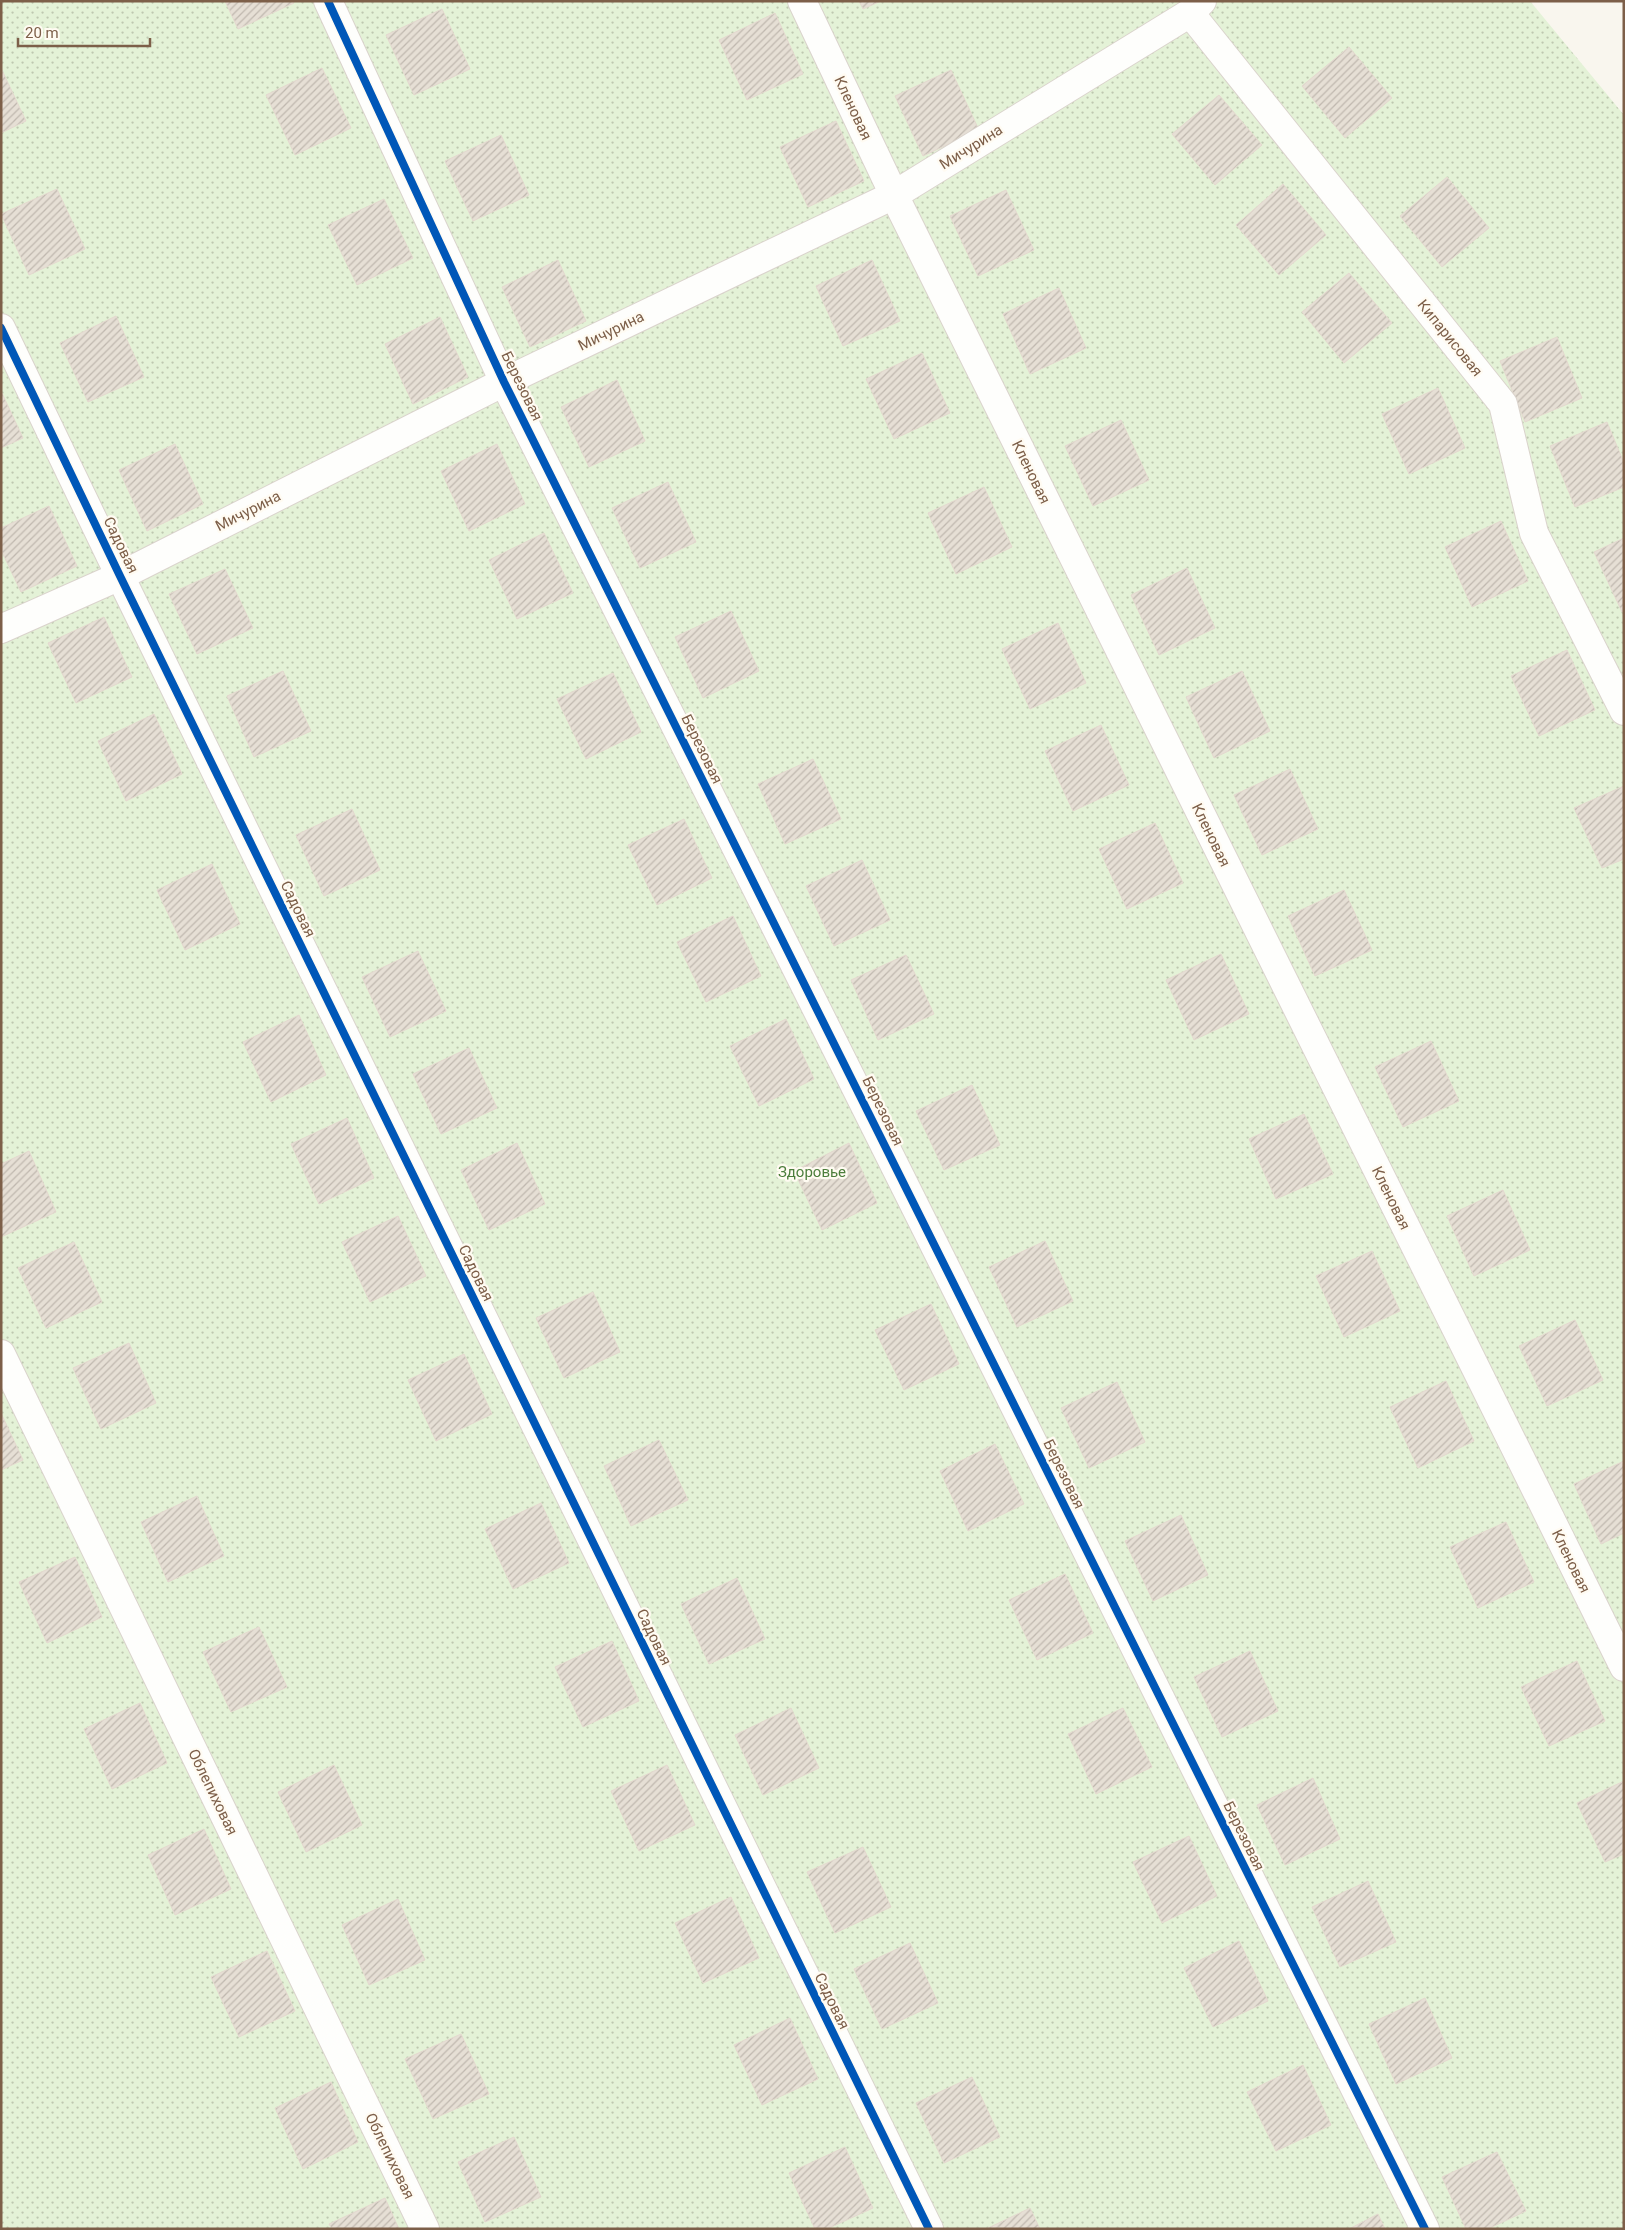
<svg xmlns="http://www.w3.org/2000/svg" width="1625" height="2230" font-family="Roboto,sans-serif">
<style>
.grass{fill:url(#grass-dots)}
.building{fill:url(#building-hatch);stroke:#e4d9cf}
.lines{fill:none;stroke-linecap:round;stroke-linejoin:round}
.minor-casing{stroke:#dad3cc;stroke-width:30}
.minor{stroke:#fefefc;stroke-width:28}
.cycleway-casing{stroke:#fffbf2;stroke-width:11}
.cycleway{stroke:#0057b8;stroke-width:8}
.labels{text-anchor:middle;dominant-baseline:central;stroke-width:4.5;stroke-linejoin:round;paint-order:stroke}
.street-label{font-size:15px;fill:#7d5f49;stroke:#fffbf2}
.park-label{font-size:15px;fill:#4c7e3c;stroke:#fffbf2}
</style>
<defs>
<pattern id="grass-dots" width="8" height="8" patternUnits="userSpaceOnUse" patternTransform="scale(1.25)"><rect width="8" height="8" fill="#e4f2d7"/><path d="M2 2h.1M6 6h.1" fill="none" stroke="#bec7b0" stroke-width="1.8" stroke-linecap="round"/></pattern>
<pattern id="building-hatch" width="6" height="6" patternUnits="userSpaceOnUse" patternTransform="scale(1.25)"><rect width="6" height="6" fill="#e6dfd5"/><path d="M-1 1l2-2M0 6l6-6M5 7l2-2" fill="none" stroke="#c0b8af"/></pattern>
</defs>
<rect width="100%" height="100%" fill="#f9f6ee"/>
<path class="grass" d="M 1,1 L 1530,1 L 1624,115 L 1624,2229 L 1,2229 Z"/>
<g class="building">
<path d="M 225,1 L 293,1 L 294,3 L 238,29 Z"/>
<path d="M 859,1 L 881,1 L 863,9 Z"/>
<path d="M 442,9 L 470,69 L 414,95 L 386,35 Z"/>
<path d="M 775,13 L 803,74 L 747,100 L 719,40 Z"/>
<path d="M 1349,47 L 1392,98 L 1345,138 L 1302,86 Z"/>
<path d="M 1,68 L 26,121 L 1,133 Z"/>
<path d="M 322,68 L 351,128 L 295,155 L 266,95 Z"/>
<path d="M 951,70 L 979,130 L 923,156 L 895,96 Z"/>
<path d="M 1219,95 L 1262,145 L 1215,185 L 1172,134 Z"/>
<path d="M 836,121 L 864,181 L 808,207 L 780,147 Z"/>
<path d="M 501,135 L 529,195 L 473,221 L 445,161 Z"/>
<path d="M 1447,177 L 1489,228 L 1442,267 L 1400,216 Z"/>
<path d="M 1283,184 L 1326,235 L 1279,275 L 1236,225 Z"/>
<path d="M 57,189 L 85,249 L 29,275 L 1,214 Z"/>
<path d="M 1006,190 L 1034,250 L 978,276 L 950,216 Z"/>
<path d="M 384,199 L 413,258 L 357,285 L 328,225 Z"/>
<path d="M 558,260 L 586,321 L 530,347 L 502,287 Z"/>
<path d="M 872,260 L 900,321 L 843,346 L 816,286 Z"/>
<path d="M 1349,273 L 1392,323 L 1344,363 L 1302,312 Z"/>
<path d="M 1059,288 L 1086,348 L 1030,374 L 1003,314 Z"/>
<path d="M 116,316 L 144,377 L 88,402 L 60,343 Z"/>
<path d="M 440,317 L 468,377 L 413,404 L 385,344 Z"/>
<path d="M 1557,337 L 1582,398 L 1525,422 L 1500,361 Z"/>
<path d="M 922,353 L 950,413 L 894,439 L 866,379 Z"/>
<path d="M 617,380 L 645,441 L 589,467 L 561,407 Z"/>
<path d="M 1438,388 L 1465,448 L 1409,474 L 1382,414 Z"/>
<path d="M 1,391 L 23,438 L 1,448 Z"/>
<path d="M 1121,420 L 1149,480 L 1093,506 L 1065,446 Z"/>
<path d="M 1607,422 L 1624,463 L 1624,487 L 1575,507 L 1550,446 Z"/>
<path d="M 175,444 L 203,504 L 147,531 L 119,470 Z"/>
<path d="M 497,444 L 525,504 L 469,531 L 441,471 Z"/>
<path d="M 668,482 L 696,542 L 640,568 L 612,508 Z"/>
<path d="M 984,487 L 1012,547 L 956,574 L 928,513 Z"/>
<path d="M 49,506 L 77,566 L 21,592 L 1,550 L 1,528 Z"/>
<path d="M 1501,521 L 1528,581 L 1472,607 L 1445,547 Z"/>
<path d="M 544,533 L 573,593 L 517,619 L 489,560 Z"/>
<path d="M 1624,538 L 1624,611 L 1622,612 L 1594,552 Z"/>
<path d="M 1187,568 L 1215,628 L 1159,655 L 1131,595 Z"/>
<path d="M 225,569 L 253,628 L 197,654 L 169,594 Z"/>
<path d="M 731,611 L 759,671 L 703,698 L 675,637 Z"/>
<path d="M 104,617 L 132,677 L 76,703 L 48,643 Z"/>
<path d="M 1058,623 L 1086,683 L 1030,709 L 1002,649 Z"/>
<path d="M 1567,650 L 1595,710 L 1539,736 L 1511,676 Z"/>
<path d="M 283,671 L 311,731 L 254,757 L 227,696 Z"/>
<path d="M 1242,671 L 1270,731 L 1214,758 L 1186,697 Z"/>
<path d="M 613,673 L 641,732 L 586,759 L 557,699 Z"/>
<path d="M 154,714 L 182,774 L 126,801 L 98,741 Z"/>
<path d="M 1101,725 L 1129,785 L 1073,811 L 1045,751 Z"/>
<path d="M 813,759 L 841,819 L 785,844 L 758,784 Z"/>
<path d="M 1290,769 L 1318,829 L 1262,855 L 1234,795 Z"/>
<path d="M 1624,786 L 1624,859 L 1602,868 L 1574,808 Z"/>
<path d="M 352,809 L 380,870 L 324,896 L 296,835 Z"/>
<path d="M 684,819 L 712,878 L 657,905 L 628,845 Z"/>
<path d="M 1155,823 L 1183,883 L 1127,909 L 1099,849 Z"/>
<path d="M 862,860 L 890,920 L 834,946 L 806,886 Z"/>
<path d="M 212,864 L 240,924 L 185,950 L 157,890 Z"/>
<path d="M 1344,890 L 1372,950 L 1315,976 L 1288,916 Z"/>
<path d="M 733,916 L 761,976 L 706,1002 L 677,942 Z"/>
<path d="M 418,951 L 446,1011 L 390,1037 L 362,977 Z"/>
<path d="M 1221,954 L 1249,1014 L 1194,1040 L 1166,980 Z"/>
<path d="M 906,955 L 934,1014 L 878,1040 L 851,980 Z"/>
<path d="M 299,1015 L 326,1075 L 271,1102 L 243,1042 Z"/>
<path d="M 786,1019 L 814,1079 L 759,1106 L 730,1046 Z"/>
<path d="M 1431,1041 L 1459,1101 L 1403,1127 L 1375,1067 Z"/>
<path d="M 469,1048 L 497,1108 L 441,1134 L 413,1074 Z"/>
<path d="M 972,1085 L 1000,1145 L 944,1170 L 916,1111 Z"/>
<path d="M 1304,1114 L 1333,1174 L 1276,1199 L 1249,1139 Z"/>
<path d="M 347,1118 L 374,1178 L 319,1204 L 291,1144 Z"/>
<path d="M 517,1143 L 545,1204 L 489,1230 L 461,1170 Z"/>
<path d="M 849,1143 L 877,1203 L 822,1230 L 794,1171 Z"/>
<path d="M 29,1151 L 56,1212 L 1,1237 L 1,1164 Z"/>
<path d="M 1503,1190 L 1530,1250 L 1474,1276 L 1447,1216 Z"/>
<path d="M 398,1216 L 426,1276 L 370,1302 L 342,1242 Z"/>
<path d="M 1045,1241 L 1073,1301 L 1017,1327 L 989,1267 Z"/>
<path d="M 74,1242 L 102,1302 L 46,1328 L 18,1268 Z"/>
<path d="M 1372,1251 L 1400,1311 L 1344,1337 L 1316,1276 Z"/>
<path d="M 593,1292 L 620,1352 L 564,1378 L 536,1318 Z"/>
<path d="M 931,1304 L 959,1364 L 904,1390 L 875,1330 Z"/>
<path d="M 1575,1320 L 1603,1380 L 1547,1406 L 1519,1346 Z"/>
<path d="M 129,1343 L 156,1403 L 101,1429 L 73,1368 Z"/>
<path d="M 464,1354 L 492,1414 L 436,1441 L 408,1380 Z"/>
<path d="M 1446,1381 L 1474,1441 L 1418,1468 L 1390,1407 Z"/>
<path d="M 1117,1382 L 1145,1442 L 1089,1468 L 1061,1408 Z"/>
<path d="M 1,1413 L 23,1460 L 1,1470 Z"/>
<path d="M 659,1440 L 688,1500 L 631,1526 L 604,1466 Z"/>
<path d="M 995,1444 L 1024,1504 L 968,1531 L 940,1471 Z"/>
<path d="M 1624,1461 L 1624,1533 L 1601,1544 L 1574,1484 Z"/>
<path d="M 197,1496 L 224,1556 L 168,1582 L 141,1522 Z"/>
<path d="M 541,1503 L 569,1563 L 513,1589 L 485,1529 Z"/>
<path d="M 1181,1515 L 1208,1575 L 1153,1601 L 1125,1541 Z"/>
<path d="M 1506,1522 L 1534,1582 L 1478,1608 L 1450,1547 Z"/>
<path d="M 75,1557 L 102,1617 L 47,1643 L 19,1582 Z"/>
<path d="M 1065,1574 L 1093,1633 L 1037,1660 L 1009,1600 Z"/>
<path d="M 737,1578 L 765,1639 L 709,1664 L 681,1604 Z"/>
<path d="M 259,1627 L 287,1687 L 231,1712 L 203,1652 Z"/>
<path d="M 612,1641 L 639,1701 L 583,1727 L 555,1667 Z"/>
<path d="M 1250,1651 L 1278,1711 L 1222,1737 L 1194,1677 Z"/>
<path d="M 1577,1661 L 1605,1721 L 1549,1746 L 1521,1687 Z"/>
<path d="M 140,1703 L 167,1763 L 112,1789 L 84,1729 Z"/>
<path d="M 791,1708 L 819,1768 L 763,1795 L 735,1735 Z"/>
<path d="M 1123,1708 L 1152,1767 L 1096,1794 L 1068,1734 Z"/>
<path d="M 334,1765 L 362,1825 L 306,1852 L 278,1792 Z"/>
<path d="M 667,1765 L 695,1825 L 639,1851 L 611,1791 Z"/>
<path d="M 1313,1778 L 1340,1839 L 1285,1865 L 1257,1805 Z"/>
<path d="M 1624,1781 L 1624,1854 L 1605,1862 L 1577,1803 Z"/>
<path d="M 204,1829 L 231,1889 L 175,1915 L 148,1855 Z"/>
<path d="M 1189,1836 L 1217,1896 L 1162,1923 L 1133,1862 Z"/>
<path d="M 863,1847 L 891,1907 L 835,1933 L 807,1872 Z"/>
<path d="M 1368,1881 L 1396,1942 L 1340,1967 L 1312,1907 Z"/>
<path d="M 731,1897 L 759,1958 L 703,1983 L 675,1923 Z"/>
<path d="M 398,1899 L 425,1960 L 369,1985 L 342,1925 Z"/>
<path d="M 1239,1941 L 1268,2001 L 1213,2027 L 1184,1968 Z"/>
<path d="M 910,1943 L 938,2003 L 882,2029 L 854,1969 Z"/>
<path d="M 267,1951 L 295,2011 L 239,2037 L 211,1977 Z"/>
<path d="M 1425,1998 L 1452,2058 L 1396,2084 L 1369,2024 Z"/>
<path d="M 790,2018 L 818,2079 L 762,2105 L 734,2045 Z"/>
<path d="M 461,2034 L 489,2094 L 433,2119 L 405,2059 Z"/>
<path d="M 1303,2065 L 1331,2125 L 1276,2151 L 1247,2092 Z"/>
<path d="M 972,2077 L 1000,2137 L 944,2163 L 916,2103 Z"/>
<path d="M 331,2082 L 358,2142 L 303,2169 L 275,2108 Z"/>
<path d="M 514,2137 L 541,2197 L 485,2222 L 458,2162 Z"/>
<path d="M 845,2147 L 873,2208 L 827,2229 L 815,2229 L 789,2173 Z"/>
<path d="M 1497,2152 L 1526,2211 L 1488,2229 L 1466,2229 L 1442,2177 Z"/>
<path d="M 385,2198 L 399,2229 L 332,2229 L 329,2224 Z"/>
<path d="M 1030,2208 L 1040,2229 L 986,2229 Z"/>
<path d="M 1378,2214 L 1385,2229 L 1349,2229 Z"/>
</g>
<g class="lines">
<defs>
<g id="minor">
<path d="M 328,1 L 504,382 L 1425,2229"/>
<path d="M 802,1 L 894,195 L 1624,1667"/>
<path d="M 1190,13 L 1503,404 L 1534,533 L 1624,711"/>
<path d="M 1,328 L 120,576 L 929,2229"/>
<path d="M 1,629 L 120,576 L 504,382 L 894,195 L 1190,13 L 1202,1"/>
<path d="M 1,1354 L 425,2229"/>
</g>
</defs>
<use href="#minor" class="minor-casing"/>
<use href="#minor" class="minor"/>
<defs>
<g id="cycleway">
<path d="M 328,1 L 504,382 L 1425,2229"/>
<path d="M 1,328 L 120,576 L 929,2229"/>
</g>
</defs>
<use href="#cycleway" class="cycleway-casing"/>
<use href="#cycleway" class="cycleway"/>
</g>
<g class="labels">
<g class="street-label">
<text transform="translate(853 108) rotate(65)">Кленовая</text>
<text transform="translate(971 147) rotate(-32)">Мичурина</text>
<text transform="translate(611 331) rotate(-26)">Мичурина</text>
<text transform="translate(1450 338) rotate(51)">Кипарисовая</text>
<text transform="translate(522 386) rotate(64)">Березовая</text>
<text transform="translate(1031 472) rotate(64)">Кленовая</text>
<text transform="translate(248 511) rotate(-27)">Мичурина</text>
<text transform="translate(121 545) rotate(64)">Садовая</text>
<text transform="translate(702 749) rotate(64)">Березовая</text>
<text transform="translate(1211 835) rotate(64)">Кленовая</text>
<text transform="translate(298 909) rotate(64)">Садовая</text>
<text transform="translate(883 1111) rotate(64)">Березовая</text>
<text transform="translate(1391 1198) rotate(64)">Кленовая</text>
<text transform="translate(476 1273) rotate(64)">Садовая</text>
<text transform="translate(1064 1474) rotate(64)">Березовая</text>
<text transform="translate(1571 1561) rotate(64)">Кленовая</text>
<text transform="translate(654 1637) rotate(64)">Садовая</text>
<text transform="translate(213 1792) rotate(64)">Облепиховая</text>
<text transform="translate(1244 1836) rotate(64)">Березовая</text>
<text transform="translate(832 2001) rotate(64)">Садовая</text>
<text transform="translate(390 2156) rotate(64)">Облепиховая</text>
</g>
<g class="park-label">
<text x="812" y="1172">Здоровье</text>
</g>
</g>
<rect width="1625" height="2230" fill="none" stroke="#7d5f49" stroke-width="5"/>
<path d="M18 38v8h132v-8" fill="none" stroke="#7d5f49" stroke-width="2.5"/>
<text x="25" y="38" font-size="15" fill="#7d5f49" stroke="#fffbf2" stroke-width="4" paint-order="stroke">20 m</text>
</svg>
